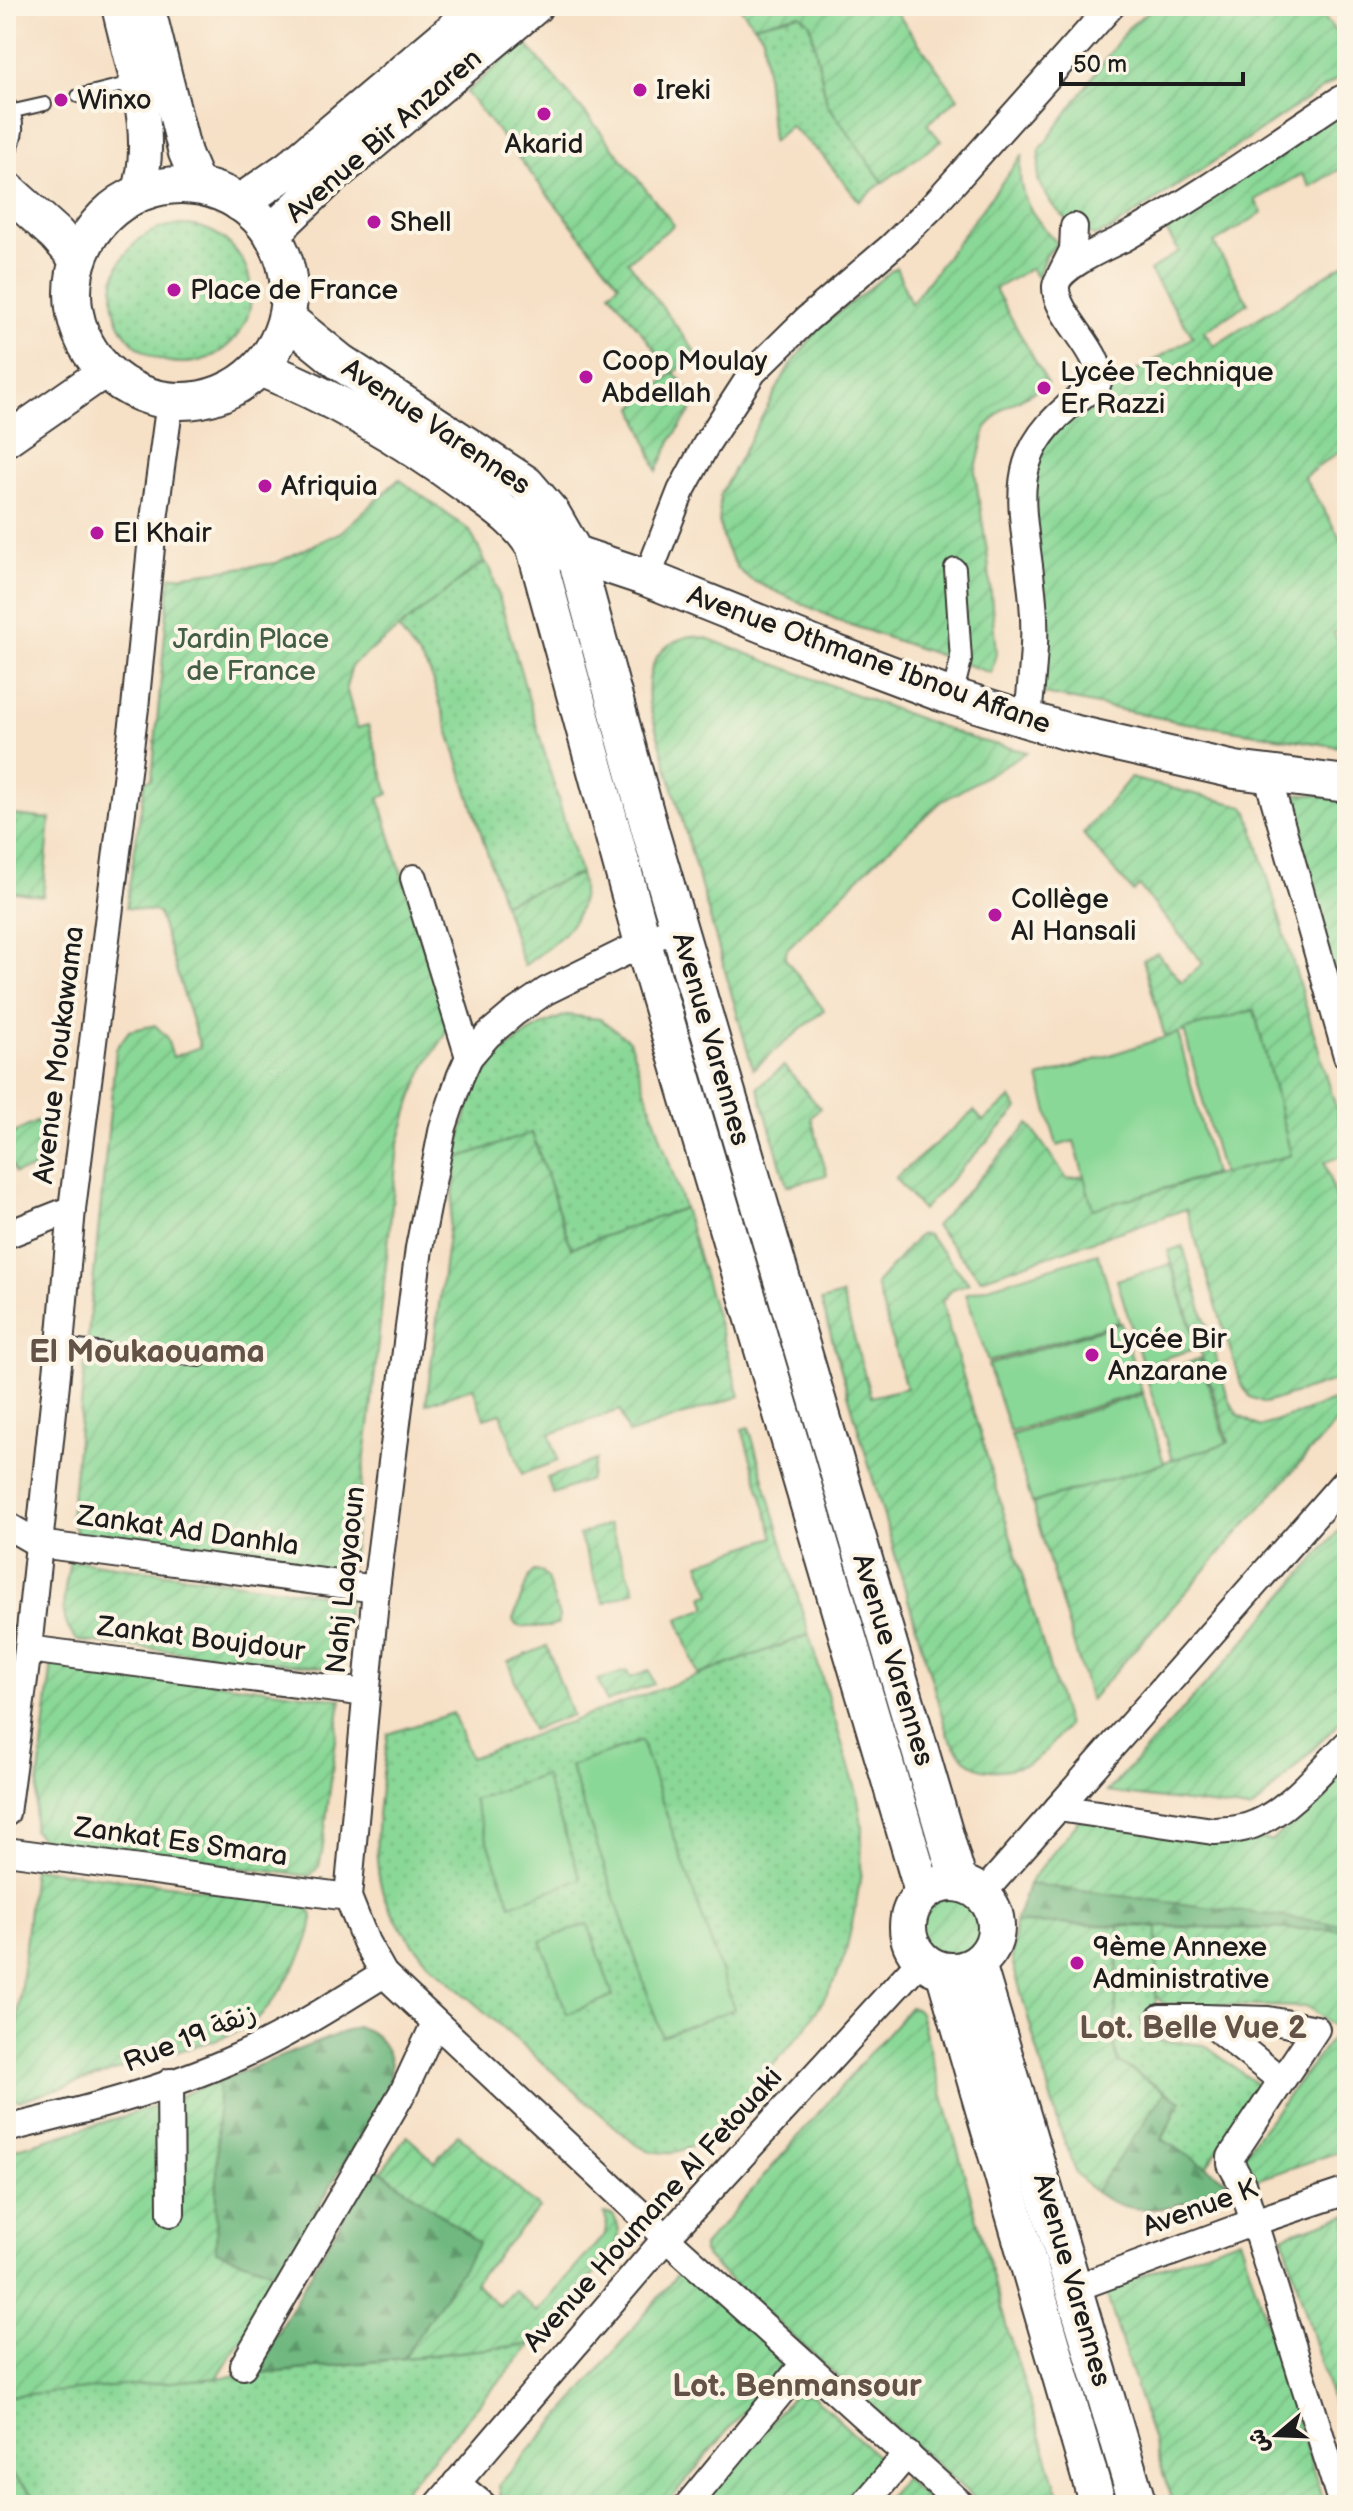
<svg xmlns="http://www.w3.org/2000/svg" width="1353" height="2511" font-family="'Balsamiq Sans','Playpen Sans Arabic',sans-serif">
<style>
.grass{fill:url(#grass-dots);stroke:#537a5a;stroke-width:2}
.forest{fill:url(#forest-firs);stroke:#466a4e;stroke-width:2}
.garden{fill:url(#garden-furrows);stroke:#537a5a;stroke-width:2}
.pitch{fill:#8ad897;stroke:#537a5a;stroke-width:2}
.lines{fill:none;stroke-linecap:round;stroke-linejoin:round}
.service-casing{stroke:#3d3936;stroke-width:16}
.pedestrian-casing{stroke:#3d3936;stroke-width:24}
.minor-casing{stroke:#3d3936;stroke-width:30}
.tertiary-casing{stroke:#3d3936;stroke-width:36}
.secondary-casing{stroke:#3d3936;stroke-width:40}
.service{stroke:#fff;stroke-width:12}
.pedestrian{stroke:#fff;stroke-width:20}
.minor{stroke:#fff;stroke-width:26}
.tertiary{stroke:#fff;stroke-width:32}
.secondary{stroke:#fff;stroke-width:36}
.poi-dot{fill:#b5179e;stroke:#fcf5e5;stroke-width:3}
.labels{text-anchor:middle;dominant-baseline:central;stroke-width:8;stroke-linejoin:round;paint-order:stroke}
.poi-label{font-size:28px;fill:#1c1c1c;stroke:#fcf5e5;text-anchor:start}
.street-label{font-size:28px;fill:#1c1c1c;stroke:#fcf5e5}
.park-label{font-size:28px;fill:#425e47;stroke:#fcf5e5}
.quarter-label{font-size:32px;font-weight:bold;fill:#635247;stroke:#fcf5e5}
</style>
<defs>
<pattern id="grass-dots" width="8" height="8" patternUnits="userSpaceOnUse" patternTransform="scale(2)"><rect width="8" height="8" fill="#8ad897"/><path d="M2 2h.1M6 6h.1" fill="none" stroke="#76b982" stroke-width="1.8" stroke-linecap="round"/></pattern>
<pattern id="forest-firs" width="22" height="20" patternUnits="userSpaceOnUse" patternTransform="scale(2)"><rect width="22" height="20" fill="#6fb880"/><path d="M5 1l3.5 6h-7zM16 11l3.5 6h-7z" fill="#5a9568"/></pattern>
<pattern id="garden-furrows" width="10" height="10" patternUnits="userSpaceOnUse" patternTransform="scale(2)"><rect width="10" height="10" fill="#8ad897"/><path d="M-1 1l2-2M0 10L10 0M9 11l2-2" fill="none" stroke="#76b982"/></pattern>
</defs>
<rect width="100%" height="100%" fill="#fcf5e5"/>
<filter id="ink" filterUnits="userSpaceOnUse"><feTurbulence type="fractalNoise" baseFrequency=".0125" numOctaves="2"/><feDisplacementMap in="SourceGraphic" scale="16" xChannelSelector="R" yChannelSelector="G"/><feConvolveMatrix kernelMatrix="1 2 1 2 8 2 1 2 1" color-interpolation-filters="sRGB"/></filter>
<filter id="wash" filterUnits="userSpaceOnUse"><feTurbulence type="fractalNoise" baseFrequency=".006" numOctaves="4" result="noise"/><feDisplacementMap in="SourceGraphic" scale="32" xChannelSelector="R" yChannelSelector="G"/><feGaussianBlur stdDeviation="1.8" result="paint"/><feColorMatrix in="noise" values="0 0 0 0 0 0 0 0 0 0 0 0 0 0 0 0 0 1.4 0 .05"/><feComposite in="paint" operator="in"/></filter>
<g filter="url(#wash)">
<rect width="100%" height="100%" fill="#f6e0c6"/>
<g class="grass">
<path d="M 800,14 L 810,23 L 827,103 L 883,182 L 859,201 L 822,155 L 790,126 L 772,142 L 763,36 L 754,25 Z"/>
<circle cx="182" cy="294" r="69"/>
<path d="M 485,561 L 491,570 L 580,874 L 503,903 L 430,672 L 397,627 Z"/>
<path d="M 567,1015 L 600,1019 L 629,1040 L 684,1208 L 571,1248 L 532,1133 L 458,1158 C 464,1087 499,1038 567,1015 Z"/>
<path d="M 809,1635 L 857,1793 L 862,1825 L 861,1873 L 856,1904 L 846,1952 L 835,1981 L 806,2028 L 707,2139 C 683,2153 660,2159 635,2144 L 429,1963 C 413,1944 397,1925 386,1901 C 366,1854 383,1784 388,1734 L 453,1713 L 470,1758 Z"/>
<path d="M 1119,1926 L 1157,1927 L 1155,2036 L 1157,2040 L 1204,2045 L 1261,2087 L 1206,2167 L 1162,2139 L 1181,2101 L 1119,2062 L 1114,2049 Z"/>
<path d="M 532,2344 L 391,2505 L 45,2505 L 6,2470 L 6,2396 L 149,2382 L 253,2375 Z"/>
</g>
<g class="forest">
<path d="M 1028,1884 L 1333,1922 L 1347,1925 L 1347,1930 L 1015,1923 Z"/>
<path d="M 356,2027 C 378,2030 395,2054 390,2077 C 384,2103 366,2127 352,2149 C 328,2190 305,2232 281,2274 L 216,2251 L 218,2081 Z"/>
<path d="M 1165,2092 L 1181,2101 L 1162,2139 L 1234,2185 C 1185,2202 1143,2226 1095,2192 Z"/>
<path d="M 373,2165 L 480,2243 L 404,2358 L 253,2375 Z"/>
</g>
<g class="garden">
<path d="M 739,6 L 892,6 L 958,98 L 927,124 L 941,141 L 883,182 L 827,103 L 810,23 L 800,14 L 754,25 Z"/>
<path d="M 1154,6 L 1314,6 C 1335,29 1350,44 1340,77 L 1111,230 L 1094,236 L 1074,227 L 1052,205 L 1038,180 L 1040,150 L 1128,28 Z"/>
<path d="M 525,43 L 596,126 L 674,225 L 628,261 L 697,354 L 674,373 L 698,400 L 672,439 L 657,471 L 634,407 L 673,373 L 610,292 L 619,284 L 466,92 Z"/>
<path d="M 1347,105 L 1347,165 L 1310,187 L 1302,174 L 1255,200 L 1262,213 L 1214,243 L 1248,303 L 1204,332 L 1214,346 L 1347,262 L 1347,446 L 1304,477 L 1347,549 L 1347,625 L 1334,633 L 1347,657 L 1347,748 L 1180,722 L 1039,693 L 1028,505 L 1043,440 L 1091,398 L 1193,337 L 1150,271 L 1179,251 L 1164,228 Z"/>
<path d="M 1023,154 C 1012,191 1033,217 1057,243 L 1045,257 L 1037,278 L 1031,268 L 995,289 L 1048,384 L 1004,408 L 986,427 L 975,473 L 988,558 L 996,653 L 991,673 L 842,622 L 751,580 L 738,569 L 725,546 L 719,522 L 720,495 L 787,370 L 818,329 L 896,267 L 911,304 Z"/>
<path d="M 399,479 L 470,531 L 485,561 L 352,665 L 346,687 L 357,728 L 368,725 L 389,794 L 379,798 L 447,1025 L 444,1037 L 426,1064 L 411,1101 L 398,1146 L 371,1411 L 349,1575 L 89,1539 L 77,1533 L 70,1519 L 116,1049 L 129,1031 L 155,1025 L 166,1036 L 173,1057 L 200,1047 L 158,912 L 126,908 L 145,781 L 152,779 L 170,577 L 276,563 L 341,532 Z"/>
<path d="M 691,636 L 706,638 L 973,739 L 1027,752 L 941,802 L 873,863 L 787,949 L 785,958 L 824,1010 L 753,1069 L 649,704 C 646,670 654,644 691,636 Z"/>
<path d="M 1130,778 L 1243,806 L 1248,811 L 1347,1145 L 1347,1154 L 1325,1162 L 1347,1241 L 1347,1377 L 1265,1403 L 1250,1397 L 1241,1384 L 1186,1209 L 981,1279 L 935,1226 L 1029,1124 L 1067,1179 L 1084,1176 L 1093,1208 L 1291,1155 L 1254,1010 L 1165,1037 L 1143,960 L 1157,953 L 1182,982 L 1203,963 L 1139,886 L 1133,892 L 1083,834 Z"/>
<path d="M 1284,794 L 1347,796 L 1347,1030 Z"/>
<path d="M 14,815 L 50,819 L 43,896 L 7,891 Z"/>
<path d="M 580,874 C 592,920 555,942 524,966 L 503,903 Z"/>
<path d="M 784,1066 L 820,1108 L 811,1117 L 827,1175 L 787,1186 L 758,1087 Z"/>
<path d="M 1011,1098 L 1018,1109 L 922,1210 L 895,1178 L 974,1111 L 983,1121 Z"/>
<path d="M 46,1117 L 39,1168 L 15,1173 L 6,1155 L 6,1137 Z"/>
<path d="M 532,1133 L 571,1248 L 684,1208 L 740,1396 L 628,1434 L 620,1410 L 550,1434 L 558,1461 L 522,1474 L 501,1413 L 484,1418 L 473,1387 L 426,1404 L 458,1158 Z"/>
<path d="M 924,1234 L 928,1235 L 969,1283 L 953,1289 L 942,1301 L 947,1322 L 1067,1726 C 1058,1736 1048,1750 1037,1759 C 1029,1765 1018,1767 1008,1769 C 975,1775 966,1762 948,1736 L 821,1301 L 842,1295 L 871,1397 L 906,1388 L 876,1284 L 919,1235 Z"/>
<path d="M 1183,1246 L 1228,1398 L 1238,1415 L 1260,1427 L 1347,1396 L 1347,1410 L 1090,1700 L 1032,1503 L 1229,1442 L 1168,1251 Z"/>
<path d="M 749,1427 L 809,1635 L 698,1675 L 678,1619 L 707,1608 L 703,1596 L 711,1594 L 699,1563 L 774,1537 L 742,1429 Z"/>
<path d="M 596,1460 L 589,1480 L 553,1494 L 547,1478 Z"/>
<path d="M 1347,1521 L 1347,1715 L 1257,1806 L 1250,1810 L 1107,1792 L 1230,1658 Z"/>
<path d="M 609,1524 L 635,1591 L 604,1603 L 579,1535 Z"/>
<path d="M 70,1560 L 349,1598 L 338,1660 L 328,1668 L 78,1641 C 54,1619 66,1588 70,1560 Z"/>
<path d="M 534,1571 L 541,1572 L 547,1578 L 559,1617 L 559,1623 L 549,1627 L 521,1627 L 516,1625 L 513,1620 L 529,1576 Z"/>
<path d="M 547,1646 L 572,1715 L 532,1730 L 508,1662 Z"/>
<path d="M 52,1661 L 341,1699 L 322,1853 L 319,1866 L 310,1876 L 48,1846 L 33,1830 Z"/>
<path d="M 627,1671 L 630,1678 L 649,1671 L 654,1684 L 606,1702 L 598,1680 Z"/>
<path d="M 1347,1766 L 1347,1925 L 1028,1884 L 1080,1819 L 1272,1841 Z"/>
<path d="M 33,1868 L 301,1902 C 302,1903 309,1909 310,1911 C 323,1933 271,2010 252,2023 C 244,2029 233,2033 224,2037 L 19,2101 L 10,2093 Z"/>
<circle cx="952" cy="1927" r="36"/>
<path d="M 1015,1923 L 1119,1926 L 1114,2049 L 1119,2062 L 1165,2092 L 1095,2192 L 1077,2175 L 1059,2127 L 1012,1961 Z"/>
<path d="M 1157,1927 L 1347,1930 L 1347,2149 L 1250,2182 L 1240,2158 L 1338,2030 L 1308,2007 L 1166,2004 L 1161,2002 L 1156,1995 Z"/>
<path d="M 910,2007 L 917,2009 L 920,2013 L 1006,2325 L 1062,2505 L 982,2505 L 725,2276 L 703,2253 L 703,2247 Z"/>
<path d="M 218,2081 L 216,2251 L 281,2274 L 217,2378 L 6,2396 L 6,2155 L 15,2149 L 141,2111 Z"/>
<path d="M 458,2134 L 539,2208 L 474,2282 L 499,2306 L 514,2290 L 537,2312 L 605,2234 L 607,2222 L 604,2213 L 613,2215 C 618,2224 620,2230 618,2240 C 612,2259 549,2324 532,2344 L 404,2358 L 479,2243 L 382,2171 L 407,2136 L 435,2162 Z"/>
<path d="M 1347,2215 L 1347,2452 L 1283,2236 Z"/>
<path d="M 1240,2238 L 1324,2505 L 1173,2505 L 1105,2289 Z"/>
<path d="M 684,2273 L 689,2274 L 780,2357 L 780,2367 L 666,2505 L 502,2505 L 499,2485 L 578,2396 L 677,2275 Z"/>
<path d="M 812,2395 L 876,2455 L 872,2470 L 841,2505 L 700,2505 L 793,2396 Z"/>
<path d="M 6,2470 L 45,2505 L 6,2505 Z"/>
<path d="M 904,2478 L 934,2505 L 881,2505 Z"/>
</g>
<g class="pitch">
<path d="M 1254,1010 L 1291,1155 L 1222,1174 L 1184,1030 Z"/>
<path d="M 1178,1033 L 1214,1174 L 1093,1209 L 1074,1141 L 1057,1146 L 1039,1078 Z"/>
<path d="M 1098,1253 L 1119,1322 L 988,1362 L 966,1294 Z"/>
<path d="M 1171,1264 L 1197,1348 L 1143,1365 L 1117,1280 Z"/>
<path d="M 1121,1323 L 1142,1392 L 1010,1432 L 988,1365 Z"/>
<path d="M 1200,1359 L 1227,1443 L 1172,1460 L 1146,1376 Z"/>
<path d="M 1143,1394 L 1164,1463 L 1032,1503 L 1011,1435 Z"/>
<path d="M 641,1741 L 734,2009 L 662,2036 L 570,1766 Z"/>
<path d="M 544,1775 L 581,1879 L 511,1905 L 473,1800 Z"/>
<path d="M 588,1924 L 613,1996 L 567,2014 L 541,1941 Z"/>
</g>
</g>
<g filter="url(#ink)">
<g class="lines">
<defs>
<g id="service">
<path d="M 78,96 L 135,82"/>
<path d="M 6,100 C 22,121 17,138 6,159"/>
<path d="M 14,111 L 45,104"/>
<path d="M 60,1345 L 200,1360"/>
</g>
<path id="pedestrian" d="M 952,696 L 961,660 L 955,569"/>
<g id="minor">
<path d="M 1061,274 L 1073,250 L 1074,227"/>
<path d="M 647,578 L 681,491 L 707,443 L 753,372 L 807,319 L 891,247 L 931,208 L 1111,6"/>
<path d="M 1028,720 C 1031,681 1037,641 1033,602 C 1024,498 995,453 1097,385 C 1110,356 1054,317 1056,286 C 1058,267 1108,246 1124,238 C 1199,197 1270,146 1341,99"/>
<path d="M 1267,774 L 1347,1056"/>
<path d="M 414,878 L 469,1057"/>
<path d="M 678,926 L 546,991 L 514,1013 L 488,1035 L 469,1057 L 460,1077 L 443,1127 L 419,1248 L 376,1589 L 348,1897 L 366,1942 L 384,1974 L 666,2238 L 962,2505"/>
<path d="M 6,1235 L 72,1209"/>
<path d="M 6,1525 L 39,1544 L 376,1589"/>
<path d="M 28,1649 L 366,1693"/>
<path d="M 1058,1808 L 1347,1479"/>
<path d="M 6,1813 L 28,1649 L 60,1345 L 72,1209 L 135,708 L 153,527 L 170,401"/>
<path d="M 6,1851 L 348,1897"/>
<path d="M 982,1894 L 1058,1808 L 1213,1831 C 1228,1830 1243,1830 1257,1823 C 1292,1807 1320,1771 1347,1744"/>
<path d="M 1160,2018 L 1204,2018 L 1281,2080"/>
<path d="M 1204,2018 L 1268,2020 L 1316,2029 L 1231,2157 L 1231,2164 L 1242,2184 L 1342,2505"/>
<path d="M 170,2082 L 171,2213"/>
<path d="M 6,2129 C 85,2110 165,2090 240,2056 C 291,2033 337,2003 384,1974"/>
<path d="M 1075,2288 L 1254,2222 L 1347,2191"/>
<path d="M 243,2366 L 404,2090 L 435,2023"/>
<path d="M 456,2483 L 483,2505"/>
<path d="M 438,2505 L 666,2238 L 920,1961"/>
<path d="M 688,2505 L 804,2364"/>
<path d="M 864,2505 L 907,2454"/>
</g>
<g id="tertiary">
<path d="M 118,6 C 131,66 158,133 138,193"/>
<path d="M 148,6 L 185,153 L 199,186"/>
<path d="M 6,440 L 105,371"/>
</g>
<g id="secondary">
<circle cx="181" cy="293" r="108"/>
<path d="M 6,189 L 56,234 L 78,259"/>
<path d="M 240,203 L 289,169 L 482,6"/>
<path d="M 273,237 L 285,220 L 329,178 L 534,6"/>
<path d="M 287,319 L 340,362 L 526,484 L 552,514 L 575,554 L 651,834 L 959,1883"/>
<path d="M 260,368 C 335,398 403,438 468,486 C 493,504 519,521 535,548 L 643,943 L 923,1892"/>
<path d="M 557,551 L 575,554 L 647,578 L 829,651 L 941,693 L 1068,732 L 1235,770 L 1347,784"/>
<circle cx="952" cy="1927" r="44"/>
<path d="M 977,1964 L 1138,2505"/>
<path d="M 944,1971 L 1098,2505"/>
</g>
</defs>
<use href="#service" class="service-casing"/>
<use href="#pedestrian" class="pedestrian-casing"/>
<use href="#minor" class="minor-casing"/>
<use href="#tertiary" class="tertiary-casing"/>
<use href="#secondary" class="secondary-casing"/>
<use href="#service" class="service"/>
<use href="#pedestrian" class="pedestrian"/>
<use href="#minor" class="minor"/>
<use href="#tertiary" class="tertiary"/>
<use href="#secondary" class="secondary"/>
</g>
</g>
<g class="poi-dot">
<circle cx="640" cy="90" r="8"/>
<circle cx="61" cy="100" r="8"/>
<circle cx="544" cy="114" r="8"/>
<circle cx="374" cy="222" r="8"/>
<circle cx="174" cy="290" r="8"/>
<circle cx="586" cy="377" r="8"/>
<circle cx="1044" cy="388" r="8"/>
<circle cx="265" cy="486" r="8"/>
<circle cx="97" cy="533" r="8"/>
<circle cx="995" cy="915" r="8"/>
<circle cx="1092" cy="1355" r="8"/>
<circle cx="1077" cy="1963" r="8"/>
</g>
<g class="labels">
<g class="poi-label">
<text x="656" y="90">Ireki</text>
<text x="77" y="100">Winxo</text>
<text x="544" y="144" text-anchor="middle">Akarid</text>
<text x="390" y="222">Shell</text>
<text x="190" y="290">Place de France</text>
<text x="602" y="361">Coop Moulay<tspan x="602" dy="32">Abdellah</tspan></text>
<text x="1060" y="372">Lycée Technique<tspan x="1060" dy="32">Er Razzi</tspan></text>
<text x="281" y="486">Afriquia</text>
<text x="113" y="533">El Khair</text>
<text x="1011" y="899">Collège<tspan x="1011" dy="32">Al Hansali</tspan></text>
<text x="1108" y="1339">Lycée Bir<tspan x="1108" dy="32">Anzarane</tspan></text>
<text x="1093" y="1947">9ème Annexe<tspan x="1093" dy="32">Administrative</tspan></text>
</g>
<g class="street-label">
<text transform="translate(384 136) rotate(-41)">Avenue Bir Anzaren</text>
<text transform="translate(436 427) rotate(34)">Avenue Varennes</text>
<text transform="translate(869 660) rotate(20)">Avenue Othmane Ibnou Affane</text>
<text transform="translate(711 1039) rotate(74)">Avenue Varennes</text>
<text transform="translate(59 1055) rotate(-83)">Avenue Moukawama</text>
<text transform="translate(188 1531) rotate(8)">Zankat Ad Danhla</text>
<text transform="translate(346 1580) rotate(-84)">Nahj Laayaoun</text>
<text transform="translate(201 1639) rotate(7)">Zankat Boujdour</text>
<text transform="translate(893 1660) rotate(73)">Avenue Varennes</text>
<text transform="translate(181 1842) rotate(8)">Zankat Es Smara</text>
<text transform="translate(190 2038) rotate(-22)">Rue 19 زنقة</text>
<text transform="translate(1200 2208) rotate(-20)">Avenue K</text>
<text transform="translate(653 2210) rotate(-48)">Avenue Houmane Al Fetouaki</text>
<text transform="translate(1072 2280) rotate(74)">Avenue Varennes</text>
</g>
<g class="park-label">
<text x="251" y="639">Jardin Place<tspan x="251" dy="32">de France</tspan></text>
</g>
<g class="quarter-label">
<text x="147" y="1352">El Moukaouama</text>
<text x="1193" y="2028">Lot. Belle Vue 2</text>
<text x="797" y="2386">Lot. Benmansour</text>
</g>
</g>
<rect width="1353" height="2511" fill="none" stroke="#fcf5e5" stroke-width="32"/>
<g transform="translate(1277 2435) rotate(251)" stroke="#fcf5e5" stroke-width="6" paint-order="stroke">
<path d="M0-6L14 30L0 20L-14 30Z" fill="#1c1c1c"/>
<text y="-12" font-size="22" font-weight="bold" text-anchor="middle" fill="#1c1c1c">ش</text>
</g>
<path d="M1061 72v12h182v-12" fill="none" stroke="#1c1c1c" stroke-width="4"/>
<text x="1073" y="72" font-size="24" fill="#1c1c1c" stroke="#fcf5e5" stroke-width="6" paint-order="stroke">50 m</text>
</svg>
